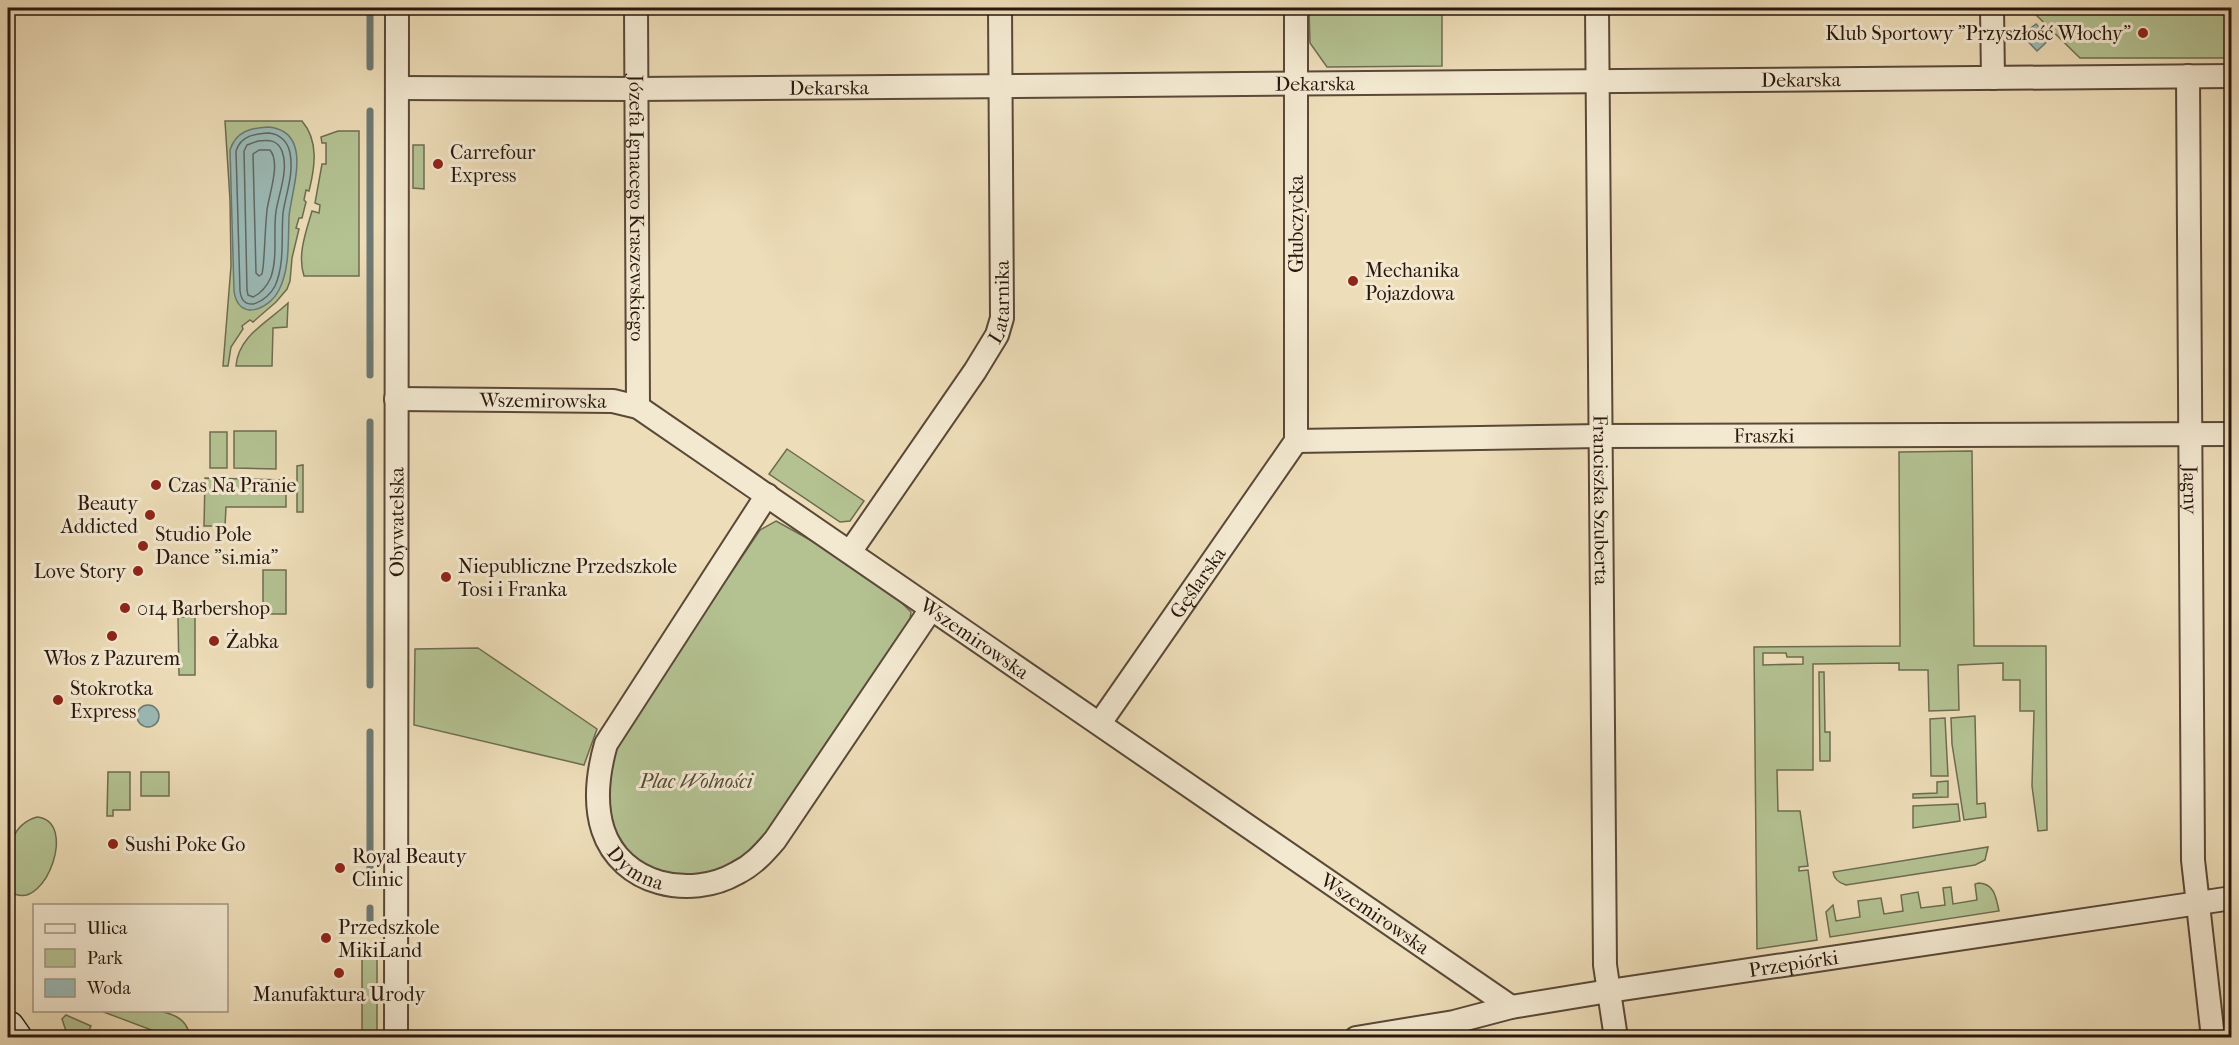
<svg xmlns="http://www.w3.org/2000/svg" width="2239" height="1045" font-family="'IM FELL French Canon',serif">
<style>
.green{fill:#b4c292;stroke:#6e6c50;stroke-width:1.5;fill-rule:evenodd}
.water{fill:#9bbab6;stroke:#6d7973;stroke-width:1.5}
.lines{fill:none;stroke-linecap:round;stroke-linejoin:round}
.shore{stroke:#626862;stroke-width:1.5}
.stream{stroke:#6d7973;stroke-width:7}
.street-casing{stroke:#5a4838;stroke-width:26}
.secondary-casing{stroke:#29170e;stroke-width:36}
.street{stroke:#f3e9d1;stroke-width:22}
.secondary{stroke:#f3e9d1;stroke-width:33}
.poi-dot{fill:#8f2418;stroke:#f3e9d1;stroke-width:2}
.labels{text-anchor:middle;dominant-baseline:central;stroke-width:6;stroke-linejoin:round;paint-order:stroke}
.poi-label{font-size:20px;fill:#29170e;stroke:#f3e9d1;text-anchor:start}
.street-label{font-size:20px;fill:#29170e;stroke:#f3e9d1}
.park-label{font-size:20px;font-style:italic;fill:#534a36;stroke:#f3e9d1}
</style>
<rect width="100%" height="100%" fill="#edddb8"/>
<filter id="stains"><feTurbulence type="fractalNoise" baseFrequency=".00333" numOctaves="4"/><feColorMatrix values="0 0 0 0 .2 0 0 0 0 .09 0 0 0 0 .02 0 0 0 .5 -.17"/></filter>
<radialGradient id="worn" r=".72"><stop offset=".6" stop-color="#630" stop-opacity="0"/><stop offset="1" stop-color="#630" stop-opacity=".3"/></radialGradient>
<g class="green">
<path d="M 1309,8 L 1442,8 L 1442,66 L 1327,67 L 1310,43 Z"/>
<path d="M 2029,8 L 2231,8 L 2231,58 L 2080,58 Z"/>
<path d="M 225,121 L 302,121 C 319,141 315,167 309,191 L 306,190 L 304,200 L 306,202 L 302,218 L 299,218 L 296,228 L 299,229 L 292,258 L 290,281 L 287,289 L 276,302 L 253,322 L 250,320 L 242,326 L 243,329 L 231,347 L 228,366 L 223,366 L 231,266 L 230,200 Z"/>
<path d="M 338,131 L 359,131 L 359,276 L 304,276 C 297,255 306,232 312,211 L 319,213 L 320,205 L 315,203 L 322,164 L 326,164 L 326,143 L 322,143 L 321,137 Z"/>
<path d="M 413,145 L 424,145 L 424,189 L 413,188 Z"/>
<path d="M 288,303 L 287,327 L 273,328 L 272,366 L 236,366 C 238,336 268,322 288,303 Z"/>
<path d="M 234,431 L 276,431 L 276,469 L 234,468 Z"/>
<rect x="210" y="432" width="17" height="36"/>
<path d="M 787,449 L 864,501 L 850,521 L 840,522 L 769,474 Z"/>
<path d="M 1972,451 L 1974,646 L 2046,646 L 2047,830 L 2038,831 L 2032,786 L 2034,711 L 2020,711 L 2020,680 L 2003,680 L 2003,663 L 1958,665 L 1959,710 L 1929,711 L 1928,670 L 1899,670 L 1899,663 L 1813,664 L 1813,770 L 1777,770 L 1778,811 L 1800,811 L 1808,866 L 1799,867 L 1799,871 L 1808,870 L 1817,940 L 1757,949 L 1754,647 L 1900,646 L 1899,452 ZM 1763,653 L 1786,653 L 1787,657 L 1803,657 L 1803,664 L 1763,665 Z"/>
<path d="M 303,465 L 303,512 L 297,512 L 297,466 Z"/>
<path d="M 205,478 L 286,480 L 286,507 L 226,507 L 225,526 L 204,526 Z"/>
<path d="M 776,521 L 821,546 L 900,601 L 911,612 L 910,620 L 759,846 L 728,870 L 675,878 L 651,871 L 631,856 L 613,827 L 605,807 L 611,751 L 760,530 Z"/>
<rect x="263" y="570" width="23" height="44"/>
<path d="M 178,617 L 195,617 L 195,675 L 179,675 Z"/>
<path d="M 478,648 L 597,729 L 584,765 L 414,725 L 415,649 Z"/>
<path d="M 1819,672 L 1824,672 L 1825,732 L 1830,732 L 1830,761 L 1820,761 Z"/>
<path d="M 1975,716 L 1977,804 L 1985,803 L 1986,817 L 1964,820 L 1952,744 L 1951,718 Z"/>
<path d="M 1945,718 L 1948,776 L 1931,776 L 1930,719 Z"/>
<path d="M 108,772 L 130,772 L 130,810 L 113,810 L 113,816 L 107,816 Z"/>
<rect x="141" y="772" width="28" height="24"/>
<path d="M 1948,781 L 1948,797 L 1913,798 L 1913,794 L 1937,793 L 1937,782 Z"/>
<path d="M 1958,804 L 1960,821 L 1913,828 L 1913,806 Z"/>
<path d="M 37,817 C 78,821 46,908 15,894 C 7,890 8,882 8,874 C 8,850 10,825 37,817 Z"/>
<path d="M 1988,847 L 1985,860 L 1975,865 L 1846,885 C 1839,883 1834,879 1833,872 Z"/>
<path d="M 1979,883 C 1995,884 1996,898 1999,911 L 1830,937 L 1826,912 L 1833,905 L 1836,921 L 1860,917 L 1858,901 L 1881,898 L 1884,914 L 1903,911 L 1901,895 L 1918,892 L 1921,908 L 1945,905 L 1943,888 L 1951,887 L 1953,904 L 1977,900 L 1975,884 Z"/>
<rect x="362" y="958" width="15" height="79"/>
<path d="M 101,1011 C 124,1010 189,1002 189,1037 L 170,1037 Z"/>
<path d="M 66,1015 L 91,1026 L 86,1037 L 68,1037 L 62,1019 Z"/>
</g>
<g class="water">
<path d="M 2036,24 L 2050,39 L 2037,51 L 2022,35 Z"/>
<path d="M 268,127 C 315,131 291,190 289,217 C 288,241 290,268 279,290 C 269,310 238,322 234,291 L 230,150 C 236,131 251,128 268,127 Z"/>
<circle cx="148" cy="716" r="11"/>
</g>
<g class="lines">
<g class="shore">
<path d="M 269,133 C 280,134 288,142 290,153 C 294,174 286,193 283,213 C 281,237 285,264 275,286 C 268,300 243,316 240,291 L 236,151 C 241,135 255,134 269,133 Z"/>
<path d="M 258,141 C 268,140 277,139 282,151 C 289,169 279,193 276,211 C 273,232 278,256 271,277 C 267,286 262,293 253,297 L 248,295 L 247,290 L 244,151 L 247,145 Z"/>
<path d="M 270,150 C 281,163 269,194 267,210 C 265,229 265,248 263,268 L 262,274 L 259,276 L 256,273 L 253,154 L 259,150 Z"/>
</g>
<g class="stream">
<path d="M 370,8 L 370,67"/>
<path d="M 370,375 L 370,111"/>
<path d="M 370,422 L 370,685"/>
<path d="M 370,732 L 370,882"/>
<path d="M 370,920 L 370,908"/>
</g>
<defs>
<g id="street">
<path id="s1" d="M 636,8 L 638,407"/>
<path d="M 1296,8 L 1296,441"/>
<path id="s2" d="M 1597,8 L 1605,965 L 1616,1038"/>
<path d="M 1992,8 L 1993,78"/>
<path id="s3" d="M 2188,76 L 2193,860 L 2213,1038"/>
<path id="s4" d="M 397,88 L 636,89 L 2232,76"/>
<path id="s5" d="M 396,399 L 613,401 L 638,407 L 1511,1007"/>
<path id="s6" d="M 1296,441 L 1600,436 L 2232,434"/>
<path id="s7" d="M 767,495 L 606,744 C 598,772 594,802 603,830 C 621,885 690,900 737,873 C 753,865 763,854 775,840 L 931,609"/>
<path id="s8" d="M 850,552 L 975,371 L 997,335 L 1002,318 L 1000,8"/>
<path id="s9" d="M 1100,723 L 1296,441"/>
<path id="s10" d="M 396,1038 L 397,8"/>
<path id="s11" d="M 1356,1038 L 1454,1022 L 1511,1007 L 1609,991 L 2232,898"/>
</g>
<path id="secondary" d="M 8,1028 L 15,1038"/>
</defs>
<use href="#street" class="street-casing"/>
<use href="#secondary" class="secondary-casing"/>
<use href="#street" class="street"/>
<use href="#secondary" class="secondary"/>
</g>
<g class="poi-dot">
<circle cx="2143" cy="33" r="6"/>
<circle cx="438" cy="164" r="6"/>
<circle cx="1353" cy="281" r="6"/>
<circle cx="156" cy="485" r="6"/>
<circle cx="150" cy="515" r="6"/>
<circle cx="143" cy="546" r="6"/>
<circle cx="138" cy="571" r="6"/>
<circle cx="446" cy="577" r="6"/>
<circle cx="125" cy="608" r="6"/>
<circle cx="112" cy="636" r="6"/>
<circle cx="214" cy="641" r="6"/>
<circle cx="58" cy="700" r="6"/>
<circle cx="113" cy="844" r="6"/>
<circle cx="340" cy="868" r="6"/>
<circle cx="326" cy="938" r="6"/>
<circle cx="339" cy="973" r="6"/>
</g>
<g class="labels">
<g class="poi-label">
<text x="2131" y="33" text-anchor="end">Klub Sportowy "Przyszłość Włochy"</text>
<text x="450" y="152">Carrefour<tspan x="450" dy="23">Express</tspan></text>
<text x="1365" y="270">Mechanika<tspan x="1365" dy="23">Pojazdowa</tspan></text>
<text x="168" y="485">Czas Na Pranie</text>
<text x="138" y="503" text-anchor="end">Beauty<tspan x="138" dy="23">Addicted</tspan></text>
<text x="155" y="534">Studio Pole<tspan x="155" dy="23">Dance "si.mia"</tspan></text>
<text x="458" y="566">Niepubliczne Przedszkole<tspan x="458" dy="23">Tosi i Franka</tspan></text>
<text x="126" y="571" text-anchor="end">Love Story</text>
<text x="137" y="608">014 Barbershop</text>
<text x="226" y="641">Żabka</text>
<text x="112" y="658" text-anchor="middle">Włos z Pazurem</text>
<text x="70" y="688">Stokrotka<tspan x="70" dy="23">Express</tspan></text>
<text x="125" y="844">Sushi Poke Go</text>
<text x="352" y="856">Royal Beauty<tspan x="352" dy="23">Clinic</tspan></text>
<text x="338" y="927">Przedszkole<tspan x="338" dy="23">MikiLand</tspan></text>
<text x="339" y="994" text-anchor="middle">Manufaktura Urody</text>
</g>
<g class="street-label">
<text stroke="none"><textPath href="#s4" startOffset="1404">Dekarska</textPath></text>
<text stroke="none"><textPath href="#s4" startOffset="918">Dekarska</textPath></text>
<text stroke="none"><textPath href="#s4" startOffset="432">Dekarska</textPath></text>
<text stroke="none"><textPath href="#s1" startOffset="200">Józefa Ignacego Kraszewskiego</textPath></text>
<text transform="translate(1296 224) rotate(-90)">Głubczycka</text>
<text stroke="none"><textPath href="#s8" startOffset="296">Latarnika</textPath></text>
<text stroke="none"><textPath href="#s5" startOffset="147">Wszemirowska</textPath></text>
<text stroke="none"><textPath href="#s6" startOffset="468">Fraszki</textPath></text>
<text stroke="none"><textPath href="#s3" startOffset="414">Jagny</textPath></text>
<text stroke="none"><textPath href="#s2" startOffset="492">Franciszka Szuberta</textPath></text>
<text stroke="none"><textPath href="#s10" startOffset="516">Obywatelska</textPath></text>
<text stroke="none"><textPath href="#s9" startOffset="171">Gęślarska</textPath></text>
<text stroke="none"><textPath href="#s5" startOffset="651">Wszemirowska</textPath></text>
<text stroke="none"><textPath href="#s7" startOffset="436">Dymna</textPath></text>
<text stroke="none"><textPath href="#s5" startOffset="1137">Wszemirowska</textPath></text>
<text stroke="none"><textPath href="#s11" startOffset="444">Przepiórki</textPath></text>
</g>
<g class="park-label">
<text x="696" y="781">Plac Wolności</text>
</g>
</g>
<rect width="2239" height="1045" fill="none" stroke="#edddb8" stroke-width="30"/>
<rect x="9" y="9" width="2221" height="1027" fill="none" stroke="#29170e" stroke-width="3"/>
<rect x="15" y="15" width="2209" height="1015" fill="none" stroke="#29170e" stroke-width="1.5"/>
<rect x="33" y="904" width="195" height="108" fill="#f3e9d1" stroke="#a29583" stroke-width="1.5"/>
<rect x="45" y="924" width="30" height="9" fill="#f3e9d1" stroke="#a29583" stroke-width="1.5"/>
<text x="87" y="934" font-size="18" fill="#29170e">Ulica</text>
<rect x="45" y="949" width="30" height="18" fill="#b4c292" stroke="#a29583" stroke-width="1.5"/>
<text x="87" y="964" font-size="18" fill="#29170e">Park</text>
<rect x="45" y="979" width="30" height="18" fill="#9bbab6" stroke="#a29583" stroke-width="1.5"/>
<text x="87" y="994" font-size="18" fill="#29170e">Woda</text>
<rect width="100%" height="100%" filter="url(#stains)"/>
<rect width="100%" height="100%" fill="url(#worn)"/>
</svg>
